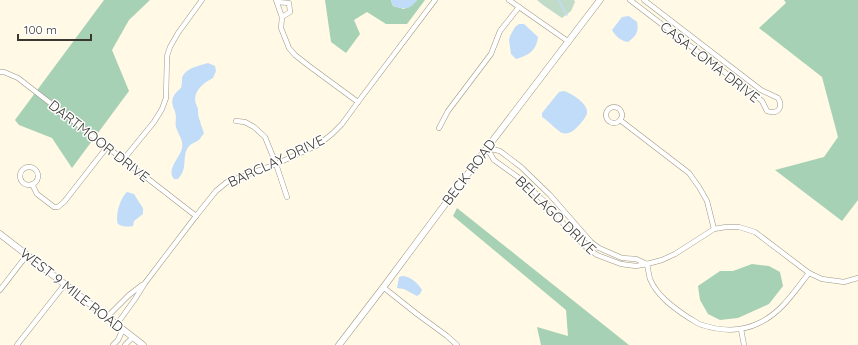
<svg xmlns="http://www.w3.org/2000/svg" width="858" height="345" font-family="Quicksand,sans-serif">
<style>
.green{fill:#c0dbc8}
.forest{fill:#a7d1b4}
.water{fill:#c1dcf8}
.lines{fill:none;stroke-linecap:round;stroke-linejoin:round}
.stream{stroke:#c1dcf8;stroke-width:1.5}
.street-casing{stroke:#9d9886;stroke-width:5.5}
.secondary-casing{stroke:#9d9886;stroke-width:7}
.street{stroke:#fff;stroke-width:4.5}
.secondary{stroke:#fff;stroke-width:6}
.labels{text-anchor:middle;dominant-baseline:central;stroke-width:3;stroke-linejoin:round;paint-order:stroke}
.street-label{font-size:14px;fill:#3a3830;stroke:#fff}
</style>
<rect width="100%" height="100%" fill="#fff9e5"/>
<path class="green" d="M 537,0 L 574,0 L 575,2 L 571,11 L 562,18 L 543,5 Z"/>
<g class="forest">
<path d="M 104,0 L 150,0 L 129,20 L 112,50 L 129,91 L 72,168 L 52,138 L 19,125 L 15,120 Z"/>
<path d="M 325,0 L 392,0 L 391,1 L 393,6 L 404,9 L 417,0 L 425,0 L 407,24 L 386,24 L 367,12 L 354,20 L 360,34 L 346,53 L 331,42 Z"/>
<path d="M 784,0 L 858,0 L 858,200 L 842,221 L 775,170 L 824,157 L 838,137 L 822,77 L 759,28 L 786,3 Z"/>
<path d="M 457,208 L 629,345 L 541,345 L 537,327 L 568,336 L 566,310 L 453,216 Z"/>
<path d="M 752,264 L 769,266 L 780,272 L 783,286 L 769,304 L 738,318 L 720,320 L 708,314 L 700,300 L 698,286 L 720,271 L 733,271 Z"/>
</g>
<g class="water">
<path d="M 392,0 L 417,0 C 409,11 404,9 393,6 L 391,1 Z"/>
<path d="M 629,16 L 637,22 C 639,32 636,36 628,42 C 621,41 616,37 612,30 L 622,17 Z"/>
<path d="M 519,24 L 524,24 L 538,37 C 536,51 529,55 516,59 L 511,54 L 509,40 L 510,36 L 515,27 Z"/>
<path d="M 208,63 L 215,66 L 216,71 L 213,78 C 205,82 195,89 195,100 C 195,102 197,106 198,109 C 198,113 198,117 200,121 C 201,126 203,129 204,134 C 202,135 201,137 200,139 C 196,143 190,143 187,149 C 182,160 188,168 178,179 L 174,179 C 166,169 180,158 182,148 C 184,141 178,134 176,127 C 175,122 177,117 175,112 C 175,110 173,108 173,106 C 170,98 176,92 181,88 C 182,85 182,81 182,78 C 186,67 200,66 208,63 Z"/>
<path d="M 563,91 C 570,92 589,104 587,113 C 587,117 577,128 574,130 C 571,133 566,134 562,133 C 558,131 549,122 545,119 L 542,117 L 542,113 L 559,92 Z"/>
<path d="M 127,192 L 134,194 L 139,202 L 143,208 L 143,214 L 134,221 L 133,226 C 127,227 123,227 118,224 C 115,216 120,198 127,192 Z"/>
<path d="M 402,276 C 410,276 419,284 422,290 L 420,294 L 417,296 L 404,289 L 397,288 L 399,277 Z"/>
</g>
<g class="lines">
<path class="stream" d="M 559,0 L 564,11 L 567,15"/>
<defs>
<g id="street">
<path d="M 276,0 L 282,17 L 281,28 L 289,48 L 295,55 L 309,66 L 358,102"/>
<path d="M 509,0 L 569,42"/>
<path d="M 630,0 L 757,97 L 762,101 L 767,111 C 777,115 784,108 778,98 L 761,90 L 644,0"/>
<path d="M 277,2 L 289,3 L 290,12 L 282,17"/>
<path d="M 0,72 L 4,72 L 18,78 L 196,216"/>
<circle cx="614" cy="115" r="8"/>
<path d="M 620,120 L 689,173 L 699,187 L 707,201 L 714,229"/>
<path d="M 236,121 L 245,122 L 254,127 L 265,137 L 276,164 L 287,197"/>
<path d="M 439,128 L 448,111 L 491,54 L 500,31 L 519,7"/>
<path d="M 487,148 L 494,160 L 519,178 L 544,201 L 568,229 L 586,247 L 597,255 L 621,264 L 636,266 L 647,264 L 662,260 L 675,254 L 714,229 L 726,227 L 739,227 L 755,232 L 809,273 L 822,279 L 844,282 L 858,278"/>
<path d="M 487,148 L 500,151 L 521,167 L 550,195 L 591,242 L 599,248 L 622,258 L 636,259 L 647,264"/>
<path d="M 123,160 L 154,122 L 162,109 L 166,98 L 167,56 L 170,47 L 178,33 L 202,0"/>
<circle cx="29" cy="176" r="9"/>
<path d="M 32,184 L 37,194 L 54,207 L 58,207 L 64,202 L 107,147"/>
<path d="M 647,264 C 648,269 649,275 650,279 C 657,296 674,308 689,318 C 693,320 698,324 702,325 C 721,331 741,332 759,323 C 781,313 794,292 809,273"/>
<path d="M 383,287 L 417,314 L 447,336 L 457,345"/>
<path d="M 0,290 L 27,255"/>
<path d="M 107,317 L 129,295 L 142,285"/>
<path d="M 117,324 L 135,299 L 145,283 L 196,216 L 216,191 L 227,182 L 276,164 L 318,145 L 332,134 L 342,124 L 358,102 L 435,0"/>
<path d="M 741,329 L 744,345"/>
<path d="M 17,345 L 65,284"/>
<path d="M 113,345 L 118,340 L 123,329"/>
<path d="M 125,345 L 133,337"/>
</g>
<g id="secondary">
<path d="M 0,234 L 143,345"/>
<path d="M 339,345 L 382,289 L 487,148 L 600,0"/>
</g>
</defs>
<use href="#street" class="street-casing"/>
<use href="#secondary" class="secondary-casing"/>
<use href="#street" class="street"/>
<use href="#secondary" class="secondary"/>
</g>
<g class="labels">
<g class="street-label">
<text transform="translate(710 62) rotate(38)">CASA LOMA DRIVE</text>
<text transform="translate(99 141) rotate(38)">DARTMOOR DRIVE</text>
<text transform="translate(276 161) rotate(-25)">BARCLAY DRIVE</text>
<text transform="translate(469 172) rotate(-53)">BECK ROAD</text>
<text transform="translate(556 215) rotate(44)">BELLAGO DRIVE</text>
<text transform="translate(72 290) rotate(38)">WEST 9 MILE ROAD</text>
</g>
</g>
<path d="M18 34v6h73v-6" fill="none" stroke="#3a3830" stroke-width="2"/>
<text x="24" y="34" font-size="12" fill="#3a3830" stroke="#ffffff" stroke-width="3" paint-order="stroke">100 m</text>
</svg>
